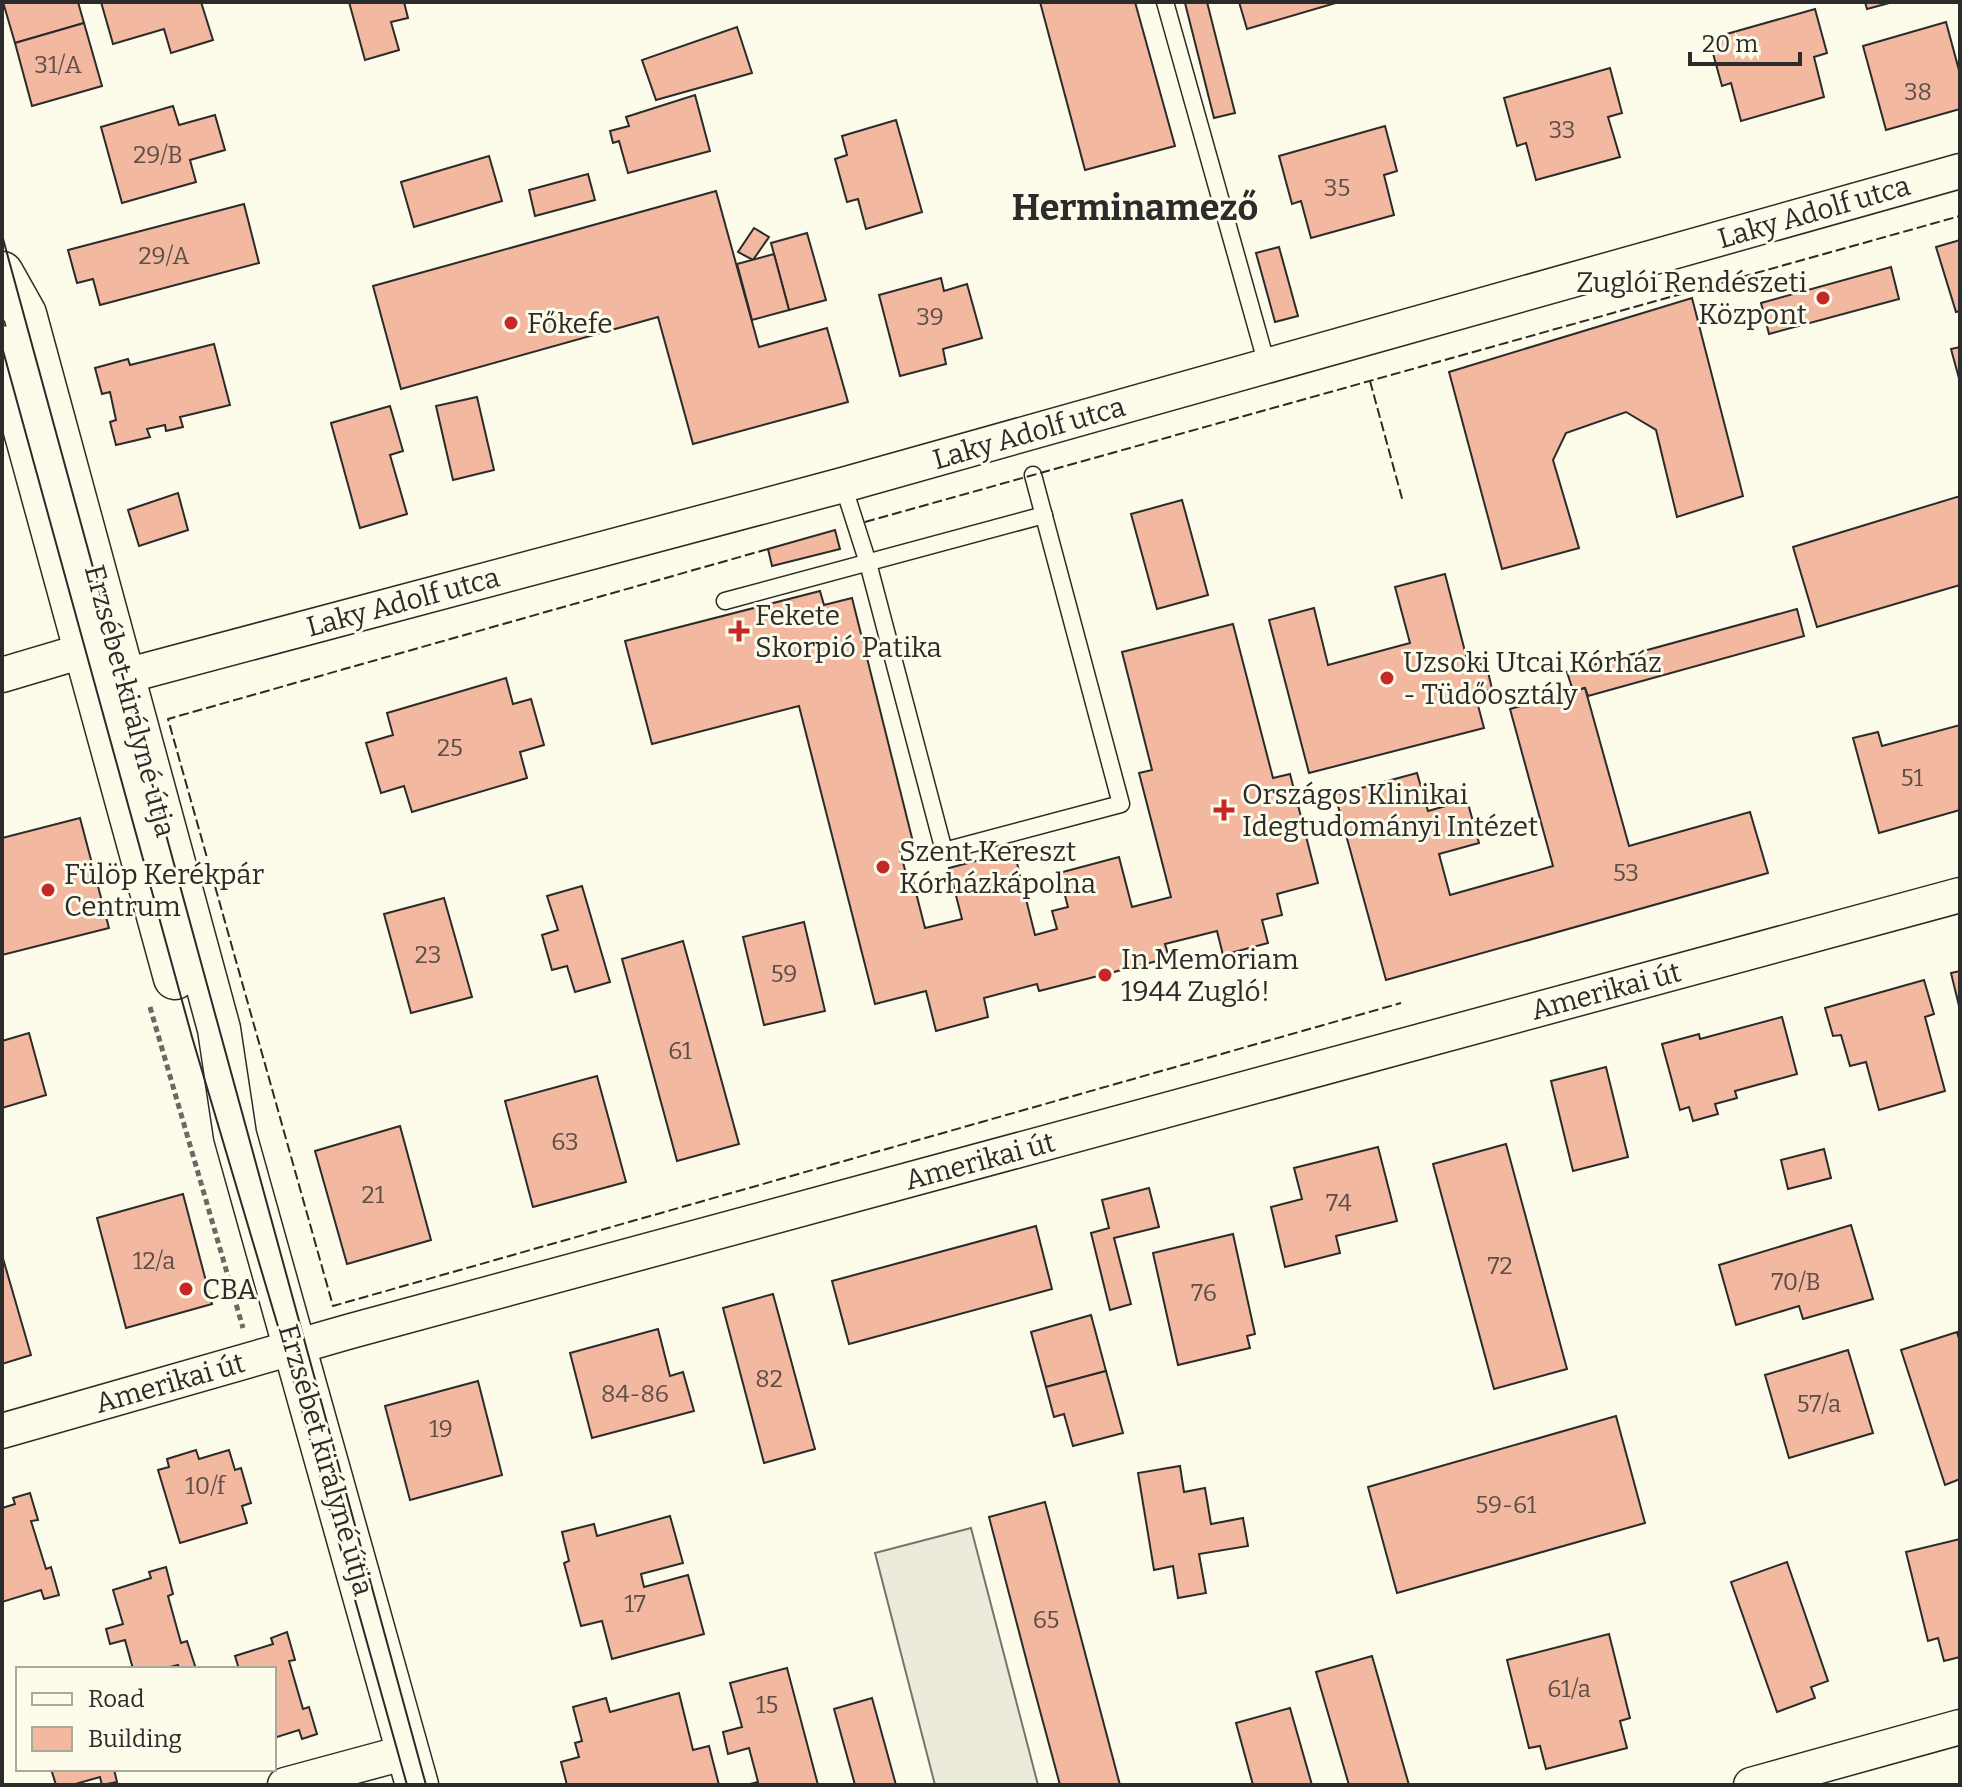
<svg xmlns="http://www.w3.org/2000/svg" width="1962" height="1787" font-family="Bitter,serif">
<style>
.parking{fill:#eceadb;stroke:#74746e;stroke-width:2}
.building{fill:#f2b8a0;stroke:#2b2b2b;stroke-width:2}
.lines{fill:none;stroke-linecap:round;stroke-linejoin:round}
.service-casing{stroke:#2b2b2b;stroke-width:19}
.minor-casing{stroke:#2b2b2b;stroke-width:37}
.tertiary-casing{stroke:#2b2b2b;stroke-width:45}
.path{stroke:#6a6964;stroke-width:5;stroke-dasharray:6 4;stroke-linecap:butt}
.service{stroke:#fdfbea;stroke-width:16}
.minor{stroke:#fdfbea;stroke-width:34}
.tertiary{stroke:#fdfbea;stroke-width:42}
.tram{stroke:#2b2b2b;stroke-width:2}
.fence{stroke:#2b2b2b;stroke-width:2;stroke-dasharray:10 4;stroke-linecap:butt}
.poi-dot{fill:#c62828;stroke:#fdfbea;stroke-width:3}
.labels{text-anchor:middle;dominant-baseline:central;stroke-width:6;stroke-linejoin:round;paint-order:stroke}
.number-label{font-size:24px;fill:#5d4e48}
.street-label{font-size:28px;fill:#2b2b2b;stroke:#fdfbea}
.poi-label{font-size:28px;fill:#2b2b2b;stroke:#fdfbea;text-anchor:start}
.district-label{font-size:36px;font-weight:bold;fill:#2b2b2b;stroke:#fdfbea}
</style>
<rect width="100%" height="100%" fill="#fdfbea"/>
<path class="parking" d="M 971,1528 L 1038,1785 L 935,1785 L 875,1553 Z"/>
<g class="building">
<path d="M 3,2 L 78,2 L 84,23 L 15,43 Z"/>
<path d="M 101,2 L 201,2 L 213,40 L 171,53 L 164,29 L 113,44 Z"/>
<path d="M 349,2 L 404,2 L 408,18 L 391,22 L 399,50 L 365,60 Z"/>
<path d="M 1040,2 L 1135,2 L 1175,146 L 1085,170 Z"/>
<path d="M 1207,2 L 1235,113 L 1214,118 L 1185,3 Z"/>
<path d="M 1239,2 L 1339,2 L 1247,29 Z"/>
<path d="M 1865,2 L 1893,2 L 1867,9 Z"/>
<path d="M 1815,9 L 1827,53 L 1814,57 L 1824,97 L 1741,121 L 1731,83 L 1722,86 L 1709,39 Z"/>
<path d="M 1946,22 L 1960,74 L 1960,109 L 1886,130 L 1863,46 Z"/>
<path d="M 84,23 L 102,86 L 32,106 L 15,43 Z"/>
<path d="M 737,27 L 752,73 L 656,100 L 642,60 Z"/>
<path d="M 1610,68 L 1622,113 L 1608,117 L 1620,157 L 1536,180 L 1526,143 L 1517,146 L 1504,98 Z"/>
<path d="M 695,95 L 710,151 L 628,173 L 619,141 L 613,143 L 610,131 L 629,126 L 626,117 Z"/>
<path d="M 173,106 L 179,125 L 215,115 L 225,150 L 190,160 L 196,182 L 122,203 L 101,127 Z"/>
<path d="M 896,120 L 922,212 L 866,229 L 858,199 L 847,202 L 835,159 L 847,155 L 842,136 Z"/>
<path d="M 1385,126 L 1397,171 L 1384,175 L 1394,215 L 1311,238 L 1301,201 L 1292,204 L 1279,156 Z"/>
<path d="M 489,156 L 502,201 L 414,227 L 401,182 Z"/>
<path d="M 588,174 L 595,200 L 535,216 L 529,190 Z"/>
<path d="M 716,191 L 759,347 L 827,328 L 848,402 L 693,444 L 658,317 L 401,389 L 373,286 Z"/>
<path d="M 244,204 L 259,263 L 100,305 L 93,279 L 77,283 L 68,250 Z"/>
<path d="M 754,228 L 769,237 L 753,260 L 738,252 Z"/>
<path d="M 807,233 L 826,300 L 789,310 L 771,243 Z"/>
<path d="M 1960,240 L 1960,311 L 1956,312 L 1936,247 Z"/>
<path d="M 1279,247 L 1298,316 L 1275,322 L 1256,253 Z"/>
<path d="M 774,254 L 789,310 L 752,320 L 737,264 Z"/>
<path d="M 1891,267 L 1899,299 L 1769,334 L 1761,303 Z"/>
<path d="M 941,278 L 944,291 L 967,284 L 982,338 L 943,349 L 946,364 L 900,376 L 879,295 Z"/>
<path d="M 1692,298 L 1743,496 L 1677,517 L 1656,430 L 1626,412 L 1566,433 L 1553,460 L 1579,548 L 1502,569 L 1449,372 Z"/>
<path d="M 214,344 L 230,405 L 180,417 L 183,427 L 166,431 L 165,425 L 147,429 L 150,437 L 116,445 L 110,422 L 116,420 L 110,392 L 102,394 L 95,368 L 128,359 L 130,365 Z"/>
<path d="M 1960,347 L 1960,382 L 1951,349 Z"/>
<path d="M 477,397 L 494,470 L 453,480 L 436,406 Z"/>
<path d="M 390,406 L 403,451 L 390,455 L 407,514 L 360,528 L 331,423 Z"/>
<path d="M 178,493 L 188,530 L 139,546 L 128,510 Z"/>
<path d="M 1960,496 L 1960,585 L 1817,627 L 1793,547 Z"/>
<path d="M 1182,500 L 1208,595 L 1157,609 L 1131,514 Z"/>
<path d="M 835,530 L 840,549 L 772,566 L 768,549 Z"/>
<path d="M 1445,574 L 1469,667 L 1486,663 L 1492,689 L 1475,694 L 1484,728 L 1309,773 L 1269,620 L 1314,608 L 1328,665 L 1410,643 L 1395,587 Z"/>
<path d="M 820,591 L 824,605 L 852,598 L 913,842 L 899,846 L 907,878 L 912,877 L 925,928 L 962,919 L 949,868 L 1014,851 L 1035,935 L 1057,929 L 1052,911 L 1068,907 L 1059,873 L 1119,857 L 1132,907 L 1171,897 L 1139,773 L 1152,770 L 1122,652 L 1233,624 L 1273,778 L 1290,774 L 1318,883 L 1277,894 L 1282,915 L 1262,920 L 1268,943 L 1223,955 L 1217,931 L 1165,944 L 1169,958 L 1039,991 L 1037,984 L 984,998 L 988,1017 L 936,1031 L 926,991 L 875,1004 L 799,706 L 652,744 L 625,641 Z"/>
<path d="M 1797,609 L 1804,636 L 1588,696 L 1585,688 L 1573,691 L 1567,672 Z"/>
<path d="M 506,678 L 513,704 L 531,699 L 544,745 L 520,752 L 527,778 L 412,812 L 404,786 L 381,793 L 366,743 L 393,735 L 387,713 Z"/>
<path d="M 1585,688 L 1629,846 L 1750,812 L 1768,873 L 1386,980 L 1335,795 L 1417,773 L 1428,811 L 1467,800 L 1479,843 L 1439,854 L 1450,895 L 1553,866 L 1510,709 Z"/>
<path d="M 1960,725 L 1960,810 L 1879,833 L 1853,738 L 1878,732 L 1882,746 Z"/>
<path d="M 80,818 L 109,928 L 2,955 L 2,838 Z"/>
<path d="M 582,886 L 610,982 L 575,992 L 567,966 L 552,970 L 542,935 L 558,930 L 547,896 Z"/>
<path d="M 444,898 L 472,997 L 411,1013 L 384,914 Z"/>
<path d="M 804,922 L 825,1011 L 764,1025 L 743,937 Z"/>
<path d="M 683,941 L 739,1144 L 677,1161 L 622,959 Z"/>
<path d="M 1960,971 L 1960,1010 L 1951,973 Z"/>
<path d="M 1924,980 L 1934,1014 L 1925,1017 L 1945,1091 L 1879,1110 L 1866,1062 L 1850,1066 L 1841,1035 L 1833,1036 L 1825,1008 Z"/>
<path d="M 1782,1017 L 1797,1074 L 1735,1091 L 1737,1098 L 1715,1104 L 1718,1114 L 1693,1121 L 1689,1107 L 1680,1110 L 1662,1044 L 1699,1034 L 1700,1039 Z"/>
<path d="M 29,1033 L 46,1095 L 2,1108 L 2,1041 Z"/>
<path d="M 1606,1067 L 1628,1157 L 1573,1171 L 1551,1081 Z"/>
<path d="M 597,1076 L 626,1182 L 533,1207 L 505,1101 Z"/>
<path d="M 400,1126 L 431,1240 L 347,1264 L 315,1151 Z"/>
<path d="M 1506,1144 L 1567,1369 L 1494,1389 L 1433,1164 Z"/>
<path d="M 1378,1147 L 1397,1221 L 1336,1236 L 1340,1253 L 1285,1267 L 1271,1207 L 1302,1199 L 1294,1168 Z"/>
<path d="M 1824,1149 L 1831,1178 L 1788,1189 L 1781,1160 Z"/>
<path d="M 1149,1188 L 1159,1227 L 1114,1238 L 1131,1304 L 1110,1310 L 1091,1233 L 1109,1228 L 1102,1200 Z"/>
<path d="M 183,1194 L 212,1304 L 126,1328 L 97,1218 Z"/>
<path d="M 1851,1225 L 1873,1299 L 1803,1319 L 1799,1306 L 1736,1325 L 1719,1265 Z"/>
<path d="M 1036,1226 L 1052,1289 L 849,1344 L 832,1281 Z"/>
<path d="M 1233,1234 L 1255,1334 L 1247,1336 L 1250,1348 L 1178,1365 L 1153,1253 Z"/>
<path d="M 2,1255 L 31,1355 L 2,1364 Z"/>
<path d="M 773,1294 L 815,1449 L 764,1463 L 723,1308 Z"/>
<path d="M 1091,1315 L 1106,1371 L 1046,1387 L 1031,1332 Z"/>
<path d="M 658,1329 L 670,1376 L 683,1372 L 694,1411 L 592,1438 L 570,1353 Z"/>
<path d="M 1957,1332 L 1960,1342 L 1960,1479 L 1945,1485 L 1901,1350 Z"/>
<path d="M 1848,1350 L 1873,1433 L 1789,1458 L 1765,1375 Z"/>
<path d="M 1106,1371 L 1123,1433 L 1073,1446 L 1064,1414 L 1054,1417 L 1046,1387 Z"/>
<path d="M 478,1381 L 502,1475 L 410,1500 L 385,1406 Z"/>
<path d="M 1616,1416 L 1645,1523 L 1397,1593 L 1368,1487 Z"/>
<path d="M 196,1450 L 199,1459 L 229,1450 L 235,1470 L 241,1468 L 251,1503 L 242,1506 L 247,1523 L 180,1543 L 158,1470 L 169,1467 L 167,1459 Z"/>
<path d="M 1180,1466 L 1184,1492 L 1205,1488 L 1211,1524 L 1243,1518 L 1248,1546 L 1199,1554 L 1206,1593 L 1178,1598 L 1173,1566 L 1154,1570 L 1138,1473 Z"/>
<path d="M 30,1493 L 38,1520 L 31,1521 L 46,1569 L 51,1567 L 59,1595 L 44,1599 L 41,1590 L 2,1602 L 2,1508 L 15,1504 L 13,1498 Z"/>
<path d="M 1045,1502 L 1120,1785 L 1060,1785 L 1029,1670 L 989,1517 Z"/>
<path d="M 670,1516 L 683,1563 L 641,1574 L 644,1587 L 688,1575 L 704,1634 L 612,1659 L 602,1621 L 581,1626 L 564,1563 L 569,1561 L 562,1532 L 594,1524 L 597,1536 Z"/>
<path d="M 1960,1539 L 1960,1657 L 1944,1661 L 1938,1638 L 1928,1641 L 1906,1552 Z"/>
<path d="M 1787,1562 L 1828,1681 L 1811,1687 L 1815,1698 L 1777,1712 L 1731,1582 Z"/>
<path d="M 166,1567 L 173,1594 L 168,1596 L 181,1643 L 187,1641 L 196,1669 L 179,1669 L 178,1665 L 162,1669 L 133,1669 L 125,1640 L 110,1644 L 106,1629 L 123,1624 L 113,1590 L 151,1578 L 149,1572 Z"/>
<path d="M 287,1632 L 295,1660 L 289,1661 L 303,1709 L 309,1707 L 317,1734 L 302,1739 L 299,1730 L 274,1738 L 274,1669 L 239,1669 L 235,1656 L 273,1644 L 271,1638 Z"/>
<path d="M 1609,1634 L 1630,1718 L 1620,1721 L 1627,1748 L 1546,1769 L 1540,1746 L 1529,1748 L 1507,1660 Z"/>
<path d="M 1372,1656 L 1409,1785 L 1349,1785 L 1316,1672 Z"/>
<path d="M 787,1668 L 818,1785 L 746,1785 L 758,1782 L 749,1748 L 728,1754 L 723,1732 L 742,1727 L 730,1683 Z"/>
<path d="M 679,1693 L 693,1750 L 709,1746 L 719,1785 L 567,1785 L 561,1762 L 579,1757 L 575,1743 L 582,1741 L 573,1707 L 606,1698 L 610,1712 Z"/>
<path d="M 872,1698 L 896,1785 L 855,1785 L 834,1709 Z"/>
<path d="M 1290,1708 L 1312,1785 L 1253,1785 L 1236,1723 Z"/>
<path d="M 51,1769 L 114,1769 L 117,1782 L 102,1785 L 100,1777 L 72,1785 L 56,1785 Z"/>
</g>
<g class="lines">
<defs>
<g id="service">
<path d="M 1165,2 L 1267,365"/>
<path d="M 843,485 L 868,563 L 944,851 L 1121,804 L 1033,475"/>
<path d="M 725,601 L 1044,515"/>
</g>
<g id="minor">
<path d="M 2,675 L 86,650"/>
<path d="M 99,683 L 843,485 L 1960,171"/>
<path d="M 2,1431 L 351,1331 L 1960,895"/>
<path d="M 285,1785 L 407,1752"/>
<path d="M 1751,1785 L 1960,1727"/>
</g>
<g id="tertiary">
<path d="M 2,273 L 25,314 L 219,1029 L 235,1135 L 417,1785"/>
<path d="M 2,347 L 175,978"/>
</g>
</defs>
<use href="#service" class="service-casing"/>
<use href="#minor" class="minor-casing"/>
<use href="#tertiary" class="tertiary-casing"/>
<path class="path" d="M 150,1007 L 243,1328"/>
<use href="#service" class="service"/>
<use href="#minor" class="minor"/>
<use href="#tertiary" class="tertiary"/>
<g class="tram">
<path d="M 2,235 L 426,1785"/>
<path d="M 2,347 L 192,1037 L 285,1350 L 407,1785"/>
</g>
<g class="fence">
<path d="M 1370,381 L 1403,502"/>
<path d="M 865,522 L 1960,216"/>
<path d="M 768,549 L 168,719 L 333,1306 L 1401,1003"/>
</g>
</g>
<g class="poi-dot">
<circle cx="1823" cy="298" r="8"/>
<circle cx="511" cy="323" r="8"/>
<path d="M735 619h8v8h8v8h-8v8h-8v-8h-8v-8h8z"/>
<circle cx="1387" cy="678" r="8"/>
<path d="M1220 798h8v8h8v8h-8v8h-8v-8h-8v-8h8z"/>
<circle cx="883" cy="867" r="8"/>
<circle cx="48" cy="890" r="8"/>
<circle cx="1105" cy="975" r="8"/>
<circle cx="186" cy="1289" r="8"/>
</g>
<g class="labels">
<g class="number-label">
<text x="58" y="65">31/A</text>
<text x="1918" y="92">38</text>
<text x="1562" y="130">33</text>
<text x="158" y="155">29/B</text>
<text x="1337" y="188">35</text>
<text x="164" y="256">29/A</text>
<text x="930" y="317">39</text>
<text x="450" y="748">25</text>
<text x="1912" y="778">51</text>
<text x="1626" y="873">53</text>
<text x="428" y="955">23</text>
<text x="784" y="974">59</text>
<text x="680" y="1051">61</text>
<text x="565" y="1142">63</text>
<text x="373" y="1195">21</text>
<text x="1339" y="1203">74</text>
<text x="154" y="1261">12/a</text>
<text x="1500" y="1266">72</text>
<text x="1796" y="1282">70/B</text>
<text x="1204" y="1293">76</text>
<text x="769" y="1379">82</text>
<text x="635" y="1394">84-86</text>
<text x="1819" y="1404">57/a</text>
<text x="441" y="1429">19</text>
<text x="205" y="1486">10/f</text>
<text x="1506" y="1505">59-61</text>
<text x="635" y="1604">17</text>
<text x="1046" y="1620">65</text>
<text x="1569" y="1689">61/a</text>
<text x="767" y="1705">15</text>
</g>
<g class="street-label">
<text transform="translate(1814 212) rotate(-16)">Laky Adolf utca</text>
<text transform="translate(1029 433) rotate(-16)">Laky Adolf utca</text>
<text transform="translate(403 602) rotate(-15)">Laky Adolf utca</text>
<text transform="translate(130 701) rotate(75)">Erzsébet királyné útja</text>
<text transform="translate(1606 991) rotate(-15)">Amerikai út</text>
<text transform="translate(980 1161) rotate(-15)">Amerikai út</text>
<text transform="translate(170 1383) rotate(-16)">Amerikai út</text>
<text transform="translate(326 1460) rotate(74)">Erzsébet királyné útja</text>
</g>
<g class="poi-label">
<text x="1807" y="282" text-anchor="end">Zuglói Rendészeti<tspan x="1807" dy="32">Központ</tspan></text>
<text x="527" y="323">Főkefe</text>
<text x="755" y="615">Fekete<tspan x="755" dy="32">Skorpió Patika</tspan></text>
<text x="1403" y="662">Uzsoki Utcai Kórház<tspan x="1403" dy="32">- Tüdőosztály</tspan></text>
<text x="1242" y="794">Országos Klinikai<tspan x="1242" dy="32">Idegtudományi Intézet</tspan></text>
<text x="899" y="851">Szent Kereszt<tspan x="899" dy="32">Kórházkápolna</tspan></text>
<text x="64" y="874">Fülöp Kerékpár<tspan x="64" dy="32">Centrum</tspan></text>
<text x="1121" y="959">In Memoriam<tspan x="1121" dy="32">1944 Zugló!</tspan></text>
<text x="202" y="1289">CBA</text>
</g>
<g class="district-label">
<text x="1135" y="208">Herminamező</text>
</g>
</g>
<rect width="1962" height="1787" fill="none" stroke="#2b2b2b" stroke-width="8"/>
<rect x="16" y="1667" width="260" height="104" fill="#fdfbea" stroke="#a9a89e" stroke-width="2"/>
<rect x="32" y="1693" width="40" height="12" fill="#fdfbea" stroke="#a9a89e" stroke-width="2"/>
<text x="88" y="1707" font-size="24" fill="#2b2b2b">Road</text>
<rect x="32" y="1727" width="40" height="24" fill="#f2b8a0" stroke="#a9a89e" stroke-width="2"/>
<text x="88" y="1747" font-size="24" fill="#2b2b2b">Building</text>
<path d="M1690 52v12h110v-12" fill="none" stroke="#2b2b2b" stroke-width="4"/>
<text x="1702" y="52" font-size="24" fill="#2b2b2b" stroke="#fdfbea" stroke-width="6" paint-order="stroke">20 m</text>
</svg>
